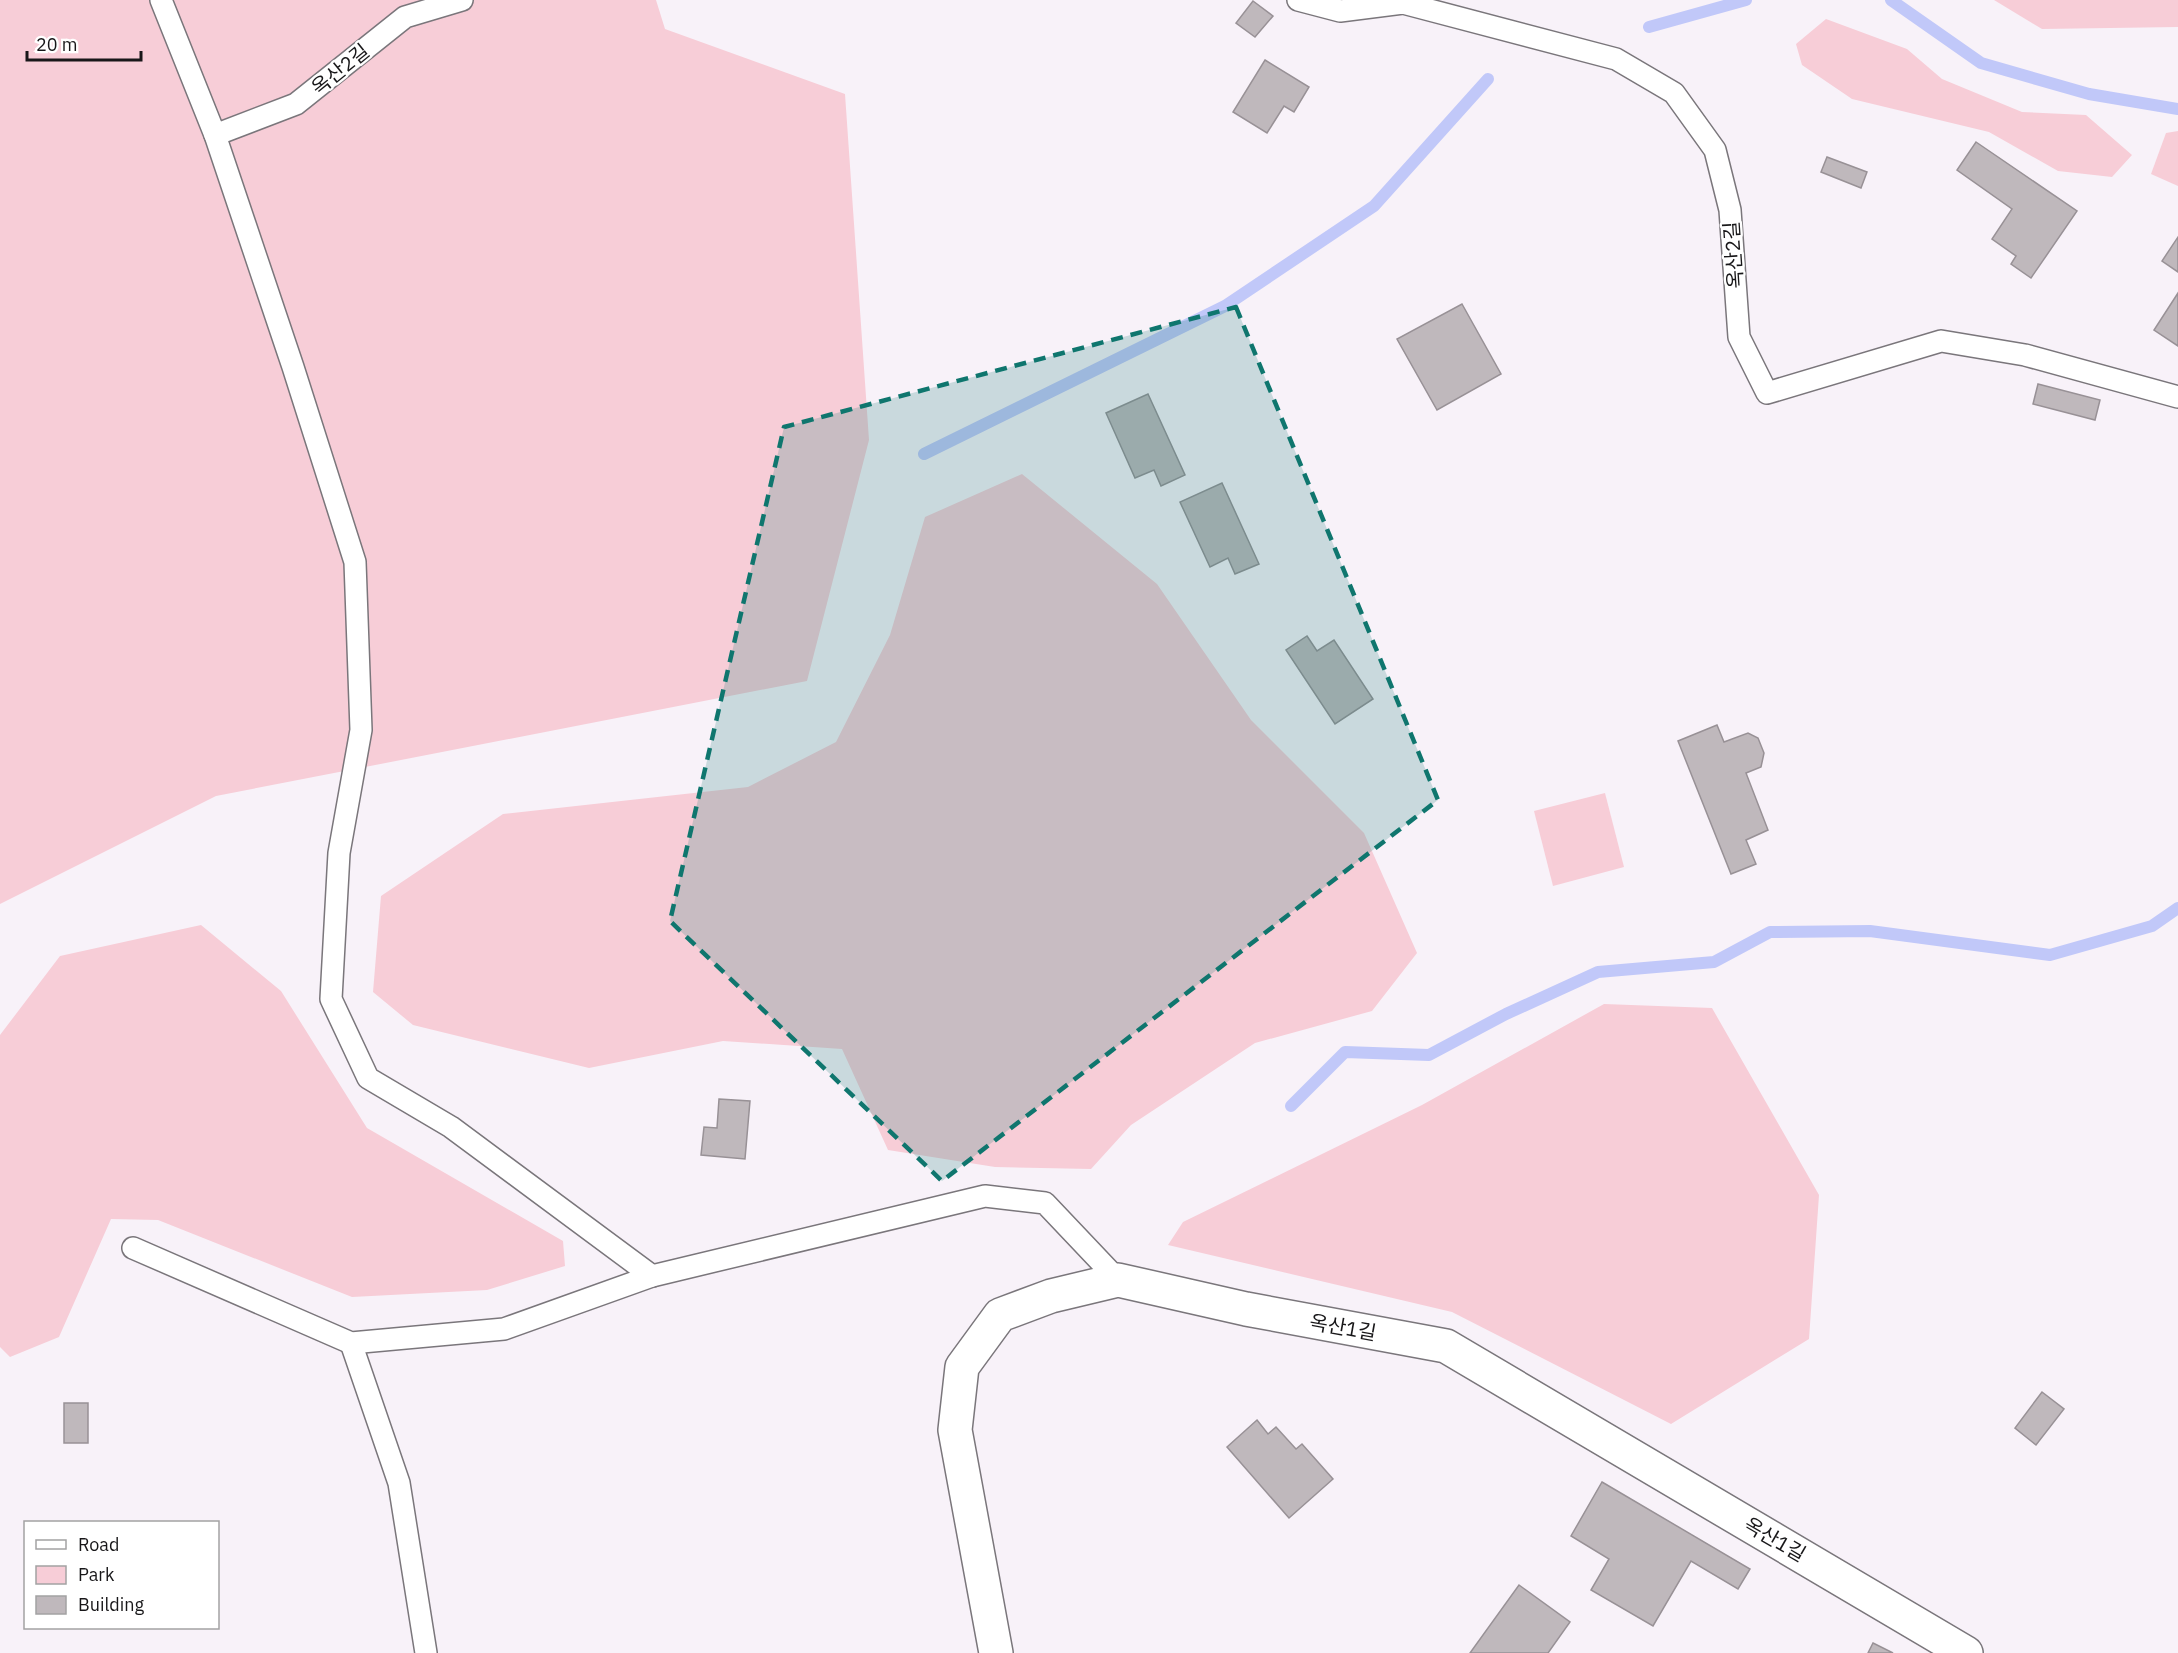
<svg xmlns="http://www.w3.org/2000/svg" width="2178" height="1653" font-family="'IBM Plex Sans','Noto Sans KR',sans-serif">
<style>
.green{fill:#f7cdd7}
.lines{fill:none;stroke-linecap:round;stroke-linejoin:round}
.stream{stroke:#c1c8f9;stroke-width:12}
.building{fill:#bfb8bc;stroke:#989196;stroke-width:1.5}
.service-casing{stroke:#7a767b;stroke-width:24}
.tertiary-casing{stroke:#7a767b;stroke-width:36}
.service{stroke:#fff;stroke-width:21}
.tertiary{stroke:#fff;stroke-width:33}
.marked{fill:#0f766e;fill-opacity:0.2;stroke:#0f766e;stroke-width:4.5;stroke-dasharray:12 8;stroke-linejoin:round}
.labels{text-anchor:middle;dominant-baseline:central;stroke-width:4.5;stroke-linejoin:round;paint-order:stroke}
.street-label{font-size:20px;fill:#181719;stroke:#fff}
</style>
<rect width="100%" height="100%" fill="#f8f2f9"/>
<g class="green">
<path d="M 0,0 L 656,0 L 665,29 L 845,94 L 869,440 L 807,681 L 216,796 L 0,904 Z"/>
<path d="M 1994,0 L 2178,0 L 2178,27 L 2042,29 Z"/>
<path d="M 1826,19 L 1907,49 L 1942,79 L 2022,112 L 2086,115 L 2132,155 L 2112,177 L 2058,171 L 1989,132 L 1852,99 L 1802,65 L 1796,44 Z"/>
<path d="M 2178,131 L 2178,186 L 2151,174 L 2166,133 Z"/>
<path d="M 1022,474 L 1157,584 L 1251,720 L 1364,833 L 1417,953 L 1372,1011 L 1255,1043 L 1131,1125 L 1091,1169 L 995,1167 L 888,1150 L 842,1049 L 723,1041 L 589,1068 L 413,1025 L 373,992 L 381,896 L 503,814 L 748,787 L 836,742 L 890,635 L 925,517 Z"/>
<path d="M 1605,793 L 1624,867 L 1553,886 L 1534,811 Z"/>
<path d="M 201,925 L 281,991 L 367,1128 L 563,1241 L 565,1266 L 487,1290 L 352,1297 L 158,1220 L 111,1219 L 59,1337 L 10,1357 L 0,1347 L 0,1035 L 60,956 Z"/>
<path d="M 1604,1004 L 1712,1008 L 1819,1195 L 1809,1339 L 1671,1424 L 1452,1312 L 1168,1245 L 1183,1222 L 1422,1105 Z"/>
</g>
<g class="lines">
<g class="stream">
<path d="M 1891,0 L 1981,63 L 2089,94 L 2178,109"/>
<path d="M 1649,27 L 1746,0"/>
<path d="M 924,454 L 1225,306 L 1374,206 L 1488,79"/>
<path d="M 1291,1106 L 1345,1052 L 1429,1055 L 1506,1014 L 1598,972 L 1714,962 L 1770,932 L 1870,931 L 2050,955 L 2152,926 L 2178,908"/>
</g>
</g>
<g class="building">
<path d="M 1253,1 L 1273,16 L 1255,37 L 1236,23 Z"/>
<path d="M 1265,60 L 1309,87 L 1294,112 L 1284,106 L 1267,133 L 1233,112 Z"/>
<path d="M 1976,142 L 2077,211 L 2031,278 L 2011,264 L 2016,256 L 1992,239 L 2012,209 L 1957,170 Z"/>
<path d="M 1827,157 L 1867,172 L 1861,188 L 1821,172 Z"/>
<path d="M 2178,237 L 2178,272 L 2162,261 Z"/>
<path d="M 2178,293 L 2178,346 L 2154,330 Z"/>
<path d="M 1462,304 L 1501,374 L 1437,410 L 1397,339 Z"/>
<path d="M 2038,384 L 2100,400 L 2095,420 L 2033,404 Z"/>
<path d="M 1148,394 L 1185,475 L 1161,486 L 1154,470 L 1135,478 L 1106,413 Z"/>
<path d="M 1222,483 L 1259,564 L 1235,574 L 1228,558 L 1210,567 L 1180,502 Z"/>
<path d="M 1307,636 L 1317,651 L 1334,640 L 1373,699 L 1335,724 L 1286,650 Z"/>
<path d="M 1717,725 L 1724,742 L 1748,733 L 1758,738 L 1764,753 L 1761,767 L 1746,773 L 1768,830 L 1746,840 L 1756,864 L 1731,874 L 1678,741 Z"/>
<path d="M 719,1099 L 750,1101 L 745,1159 L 701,1155 L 704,1127 L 717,1128 Z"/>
<path d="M 2042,1392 L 2064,1409 L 2036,1445 L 2015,1428 Z"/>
<rect x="64" y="1403" width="24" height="40"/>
<path d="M 1257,1420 L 1268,1434 L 1276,1427 L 1296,1449 L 1302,1444 L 1333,1479 L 1289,1518 L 1227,1447 Z"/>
<path d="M 1602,1482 L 1750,1569 L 1738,1589 L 1691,1561 L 1653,1626 L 1591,1590 L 1609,1559 L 1571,1536 Z"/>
<path d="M 1519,1585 L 1570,1622 L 1548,1653 L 1470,1653 Z"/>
<path d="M 1873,1643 L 1893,1653 L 1868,1653 Z"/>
</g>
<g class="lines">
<defs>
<g id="service">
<path d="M 161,0 L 215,135 L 293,367 L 355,562 L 361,730 L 339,853 L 331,999 L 368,1078 L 451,1127 L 652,1276"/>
<path d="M 1298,0 L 1340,11 L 1403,3 L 1616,59 L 1674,93 L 1715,150 L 1730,210 L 1739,337 L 1767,393 L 1941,341 L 2025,355 L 2178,397"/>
<path d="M 215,135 L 296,104 L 405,17 L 462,0"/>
<path d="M 133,1248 L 351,1343 L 504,1329 L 652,1276 L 985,1196 L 1045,1203 L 1118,1280"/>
<path d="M 351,1343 L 399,1483 L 426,1653"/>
</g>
<path id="tertiary" d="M 996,1653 L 955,1430 L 962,1367 L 1000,1315 L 1051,1296 L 1118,1280 L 1246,1309 L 1446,1346 L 1966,1653"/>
</defs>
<use href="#service" class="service-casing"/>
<use href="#tertiary" class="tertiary-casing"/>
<use href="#service" class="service"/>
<use href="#tertiary" class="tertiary"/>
</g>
<path class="marked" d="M 1236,307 L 1438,800 L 942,1181 L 670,921 L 784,427 Z"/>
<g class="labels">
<g class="street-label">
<text transform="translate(340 69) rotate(-39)">옥산2길</text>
<text transform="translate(1733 255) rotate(-94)">옥산2길</text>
<text transform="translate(1343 1327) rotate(10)">옥산1길</text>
<text transform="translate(1775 1539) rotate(30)">옥산1길</text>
</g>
</g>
<rect x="24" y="1521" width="195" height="108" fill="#ffffff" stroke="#a3a2a3" stroke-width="1.5"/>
<rect x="36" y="1540" width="30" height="9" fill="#ffffff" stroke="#a3a2a3" stroke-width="1.5"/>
<text x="78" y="1551" font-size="18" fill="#181719">Road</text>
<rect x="36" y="1566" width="30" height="18" fill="#f7cdd7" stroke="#a3a2a3" stroke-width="1.5"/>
<text x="78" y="1581" font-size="18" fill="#181719">Park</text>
<rect x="36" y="1596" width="30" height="18" fill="#bfb8bc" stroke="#a3a2a3" stroke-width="1.5"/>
<text x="78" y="1611" font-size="18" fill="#181719">Building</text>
<path d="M27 51v9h114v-9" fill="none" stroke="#181719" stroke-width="3"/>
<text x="36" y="51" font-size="18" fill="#181719" stroke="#ffffff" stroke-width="4.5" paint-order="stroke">20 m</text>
</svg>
